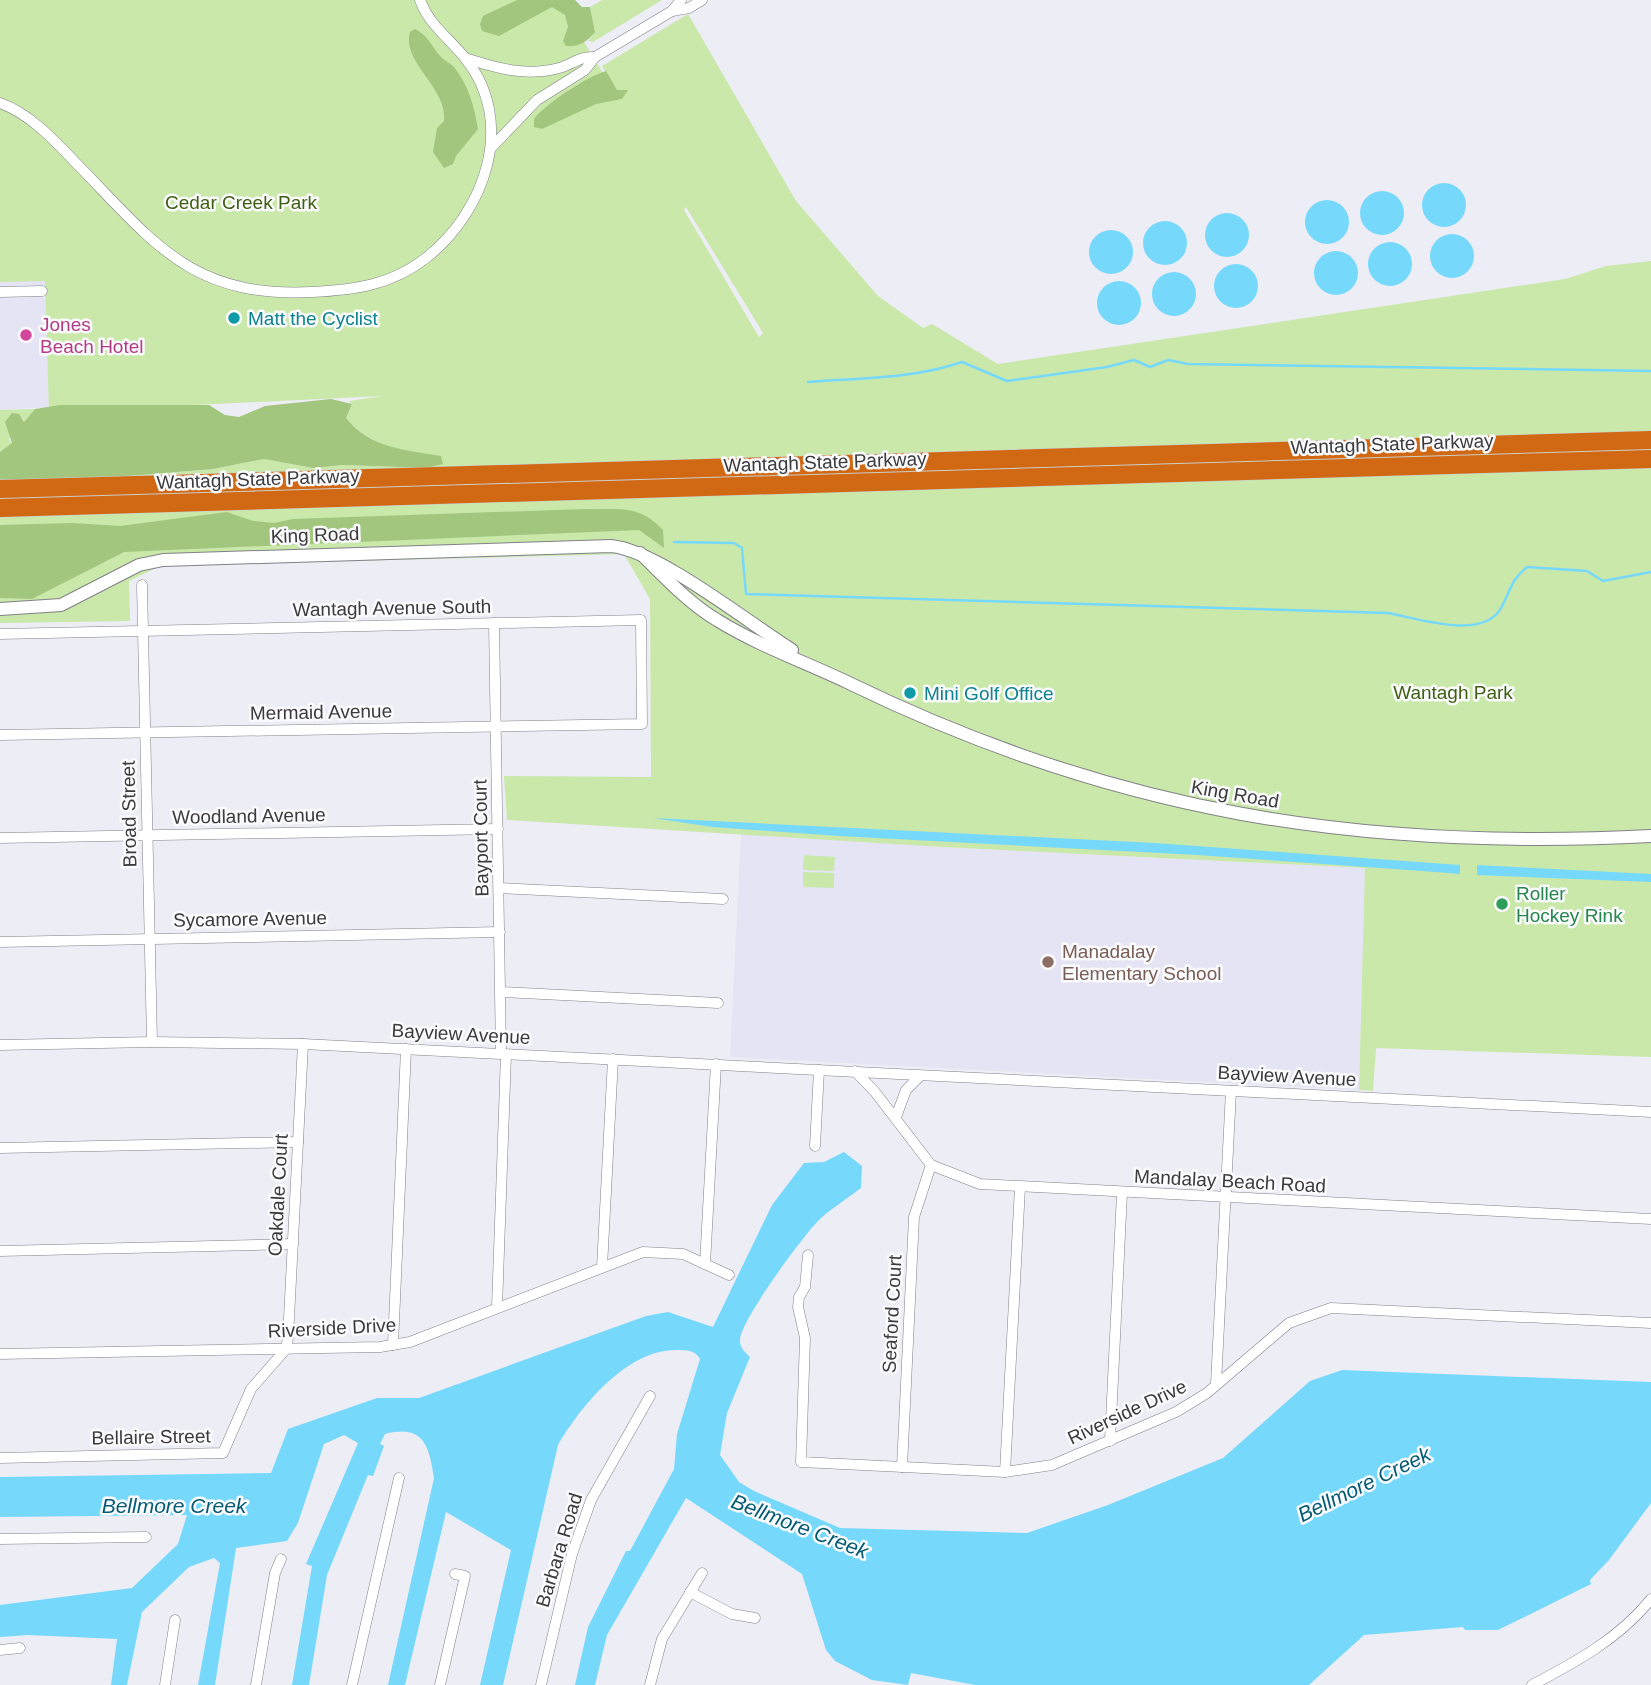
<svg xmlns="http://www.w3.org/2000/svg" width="1651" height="1685" font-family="Helvetica,sans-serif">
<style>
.built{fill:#e5e4f4}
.green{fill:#c9e8aa;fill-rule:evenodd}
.forest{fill:#a2c67e}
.water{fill:#76d9fc}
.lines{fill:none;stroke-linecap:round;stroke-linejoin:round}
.stream{stroke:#76d9fc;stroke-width:2.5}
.minor-casing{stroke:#818088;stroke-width:11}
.tertiary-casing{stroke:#818088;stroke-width:14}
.motorway-casing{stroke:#cccccd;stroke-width:19}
.minor{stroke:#fff;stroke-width:10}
.tertiary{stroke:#fff;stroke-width:12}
.motorway{stroke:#d16813;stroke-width:18}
.culture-dot{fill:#0f9aa8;stroke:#fbfbfe;stroke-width:2.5}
.hotel-dot{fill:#d1479c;stroke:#fbfbfe;stroke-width:2.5}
.leisure-dot{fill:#2e9e5b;stroke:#fbfbfe;stroke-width:2.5}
.education-dot{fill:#8d6e63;stroke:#fbfbfe;stroke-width:2.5}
.labels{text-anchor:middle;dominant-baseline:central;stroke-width:5;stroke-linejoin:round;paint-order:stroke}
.park-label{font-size:19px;fill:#3f5f12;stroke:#fbfbfe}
.culture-label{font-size:19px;fill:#0d838f;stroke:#fbfbfe;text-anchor:start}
.hotel-label{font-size:19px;fill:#b23c85;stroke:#fbfbfe;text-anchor:start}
.street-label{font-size:19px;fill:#3b3b3e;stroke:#fbfbfe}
.leisure-label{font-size:19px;fill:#27864d;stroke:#fbfbfe;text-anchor:start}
.education-label{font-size:19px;fill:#785e54;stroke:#fbfbfe;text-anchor:start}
.water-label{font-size:21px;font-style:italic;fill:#035c73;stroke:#fbfbfe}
</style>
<rect width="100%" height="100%" fill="#ededf5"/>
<g class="built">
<path d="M 45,280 L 49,407 L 0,410 L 0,282 Z"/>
<path d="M 741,833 L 942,847 L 1365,868 L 1359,1090 L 730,1057 Z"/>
</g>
<g class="green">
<path d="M 0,0 L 559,0 L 619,100 L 622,99 L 602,66 L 688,14 L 796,201 L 878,296 L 923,328 L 932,324 L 998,364 L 1565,279 L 1606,266 L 1651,261 L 1651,434 L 116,477 L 213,469 L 264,459 L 313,468 L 343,465 L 427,468 L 442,464 C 408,452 370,447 346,418 L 352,404 L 349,401 L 382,396 L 49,412 L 45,281 L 0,282 ZM 686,207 L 763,333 L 759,337 L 684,210 Z"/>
<path d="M 602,0 L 662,0 L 593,42 L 588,41 L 595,32 L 590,7 Z"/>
<path d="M 35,409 L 24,422 L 22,417 L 9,439 L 12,444 L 0,452 L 0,410 Z"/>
<path d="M 1651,449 L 1651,453 L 0,502 L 0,498 L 72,496 Z"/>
<path d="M 1651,468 L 1651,1057 L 1376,1048 L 1373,1091 L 1359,1090 L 1365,868 L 942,847 L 507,820 L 504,776 L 651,777 L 650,599 L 624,554 L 160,566 L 129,581 L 130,621 L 0,623 L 0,517 Z"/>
<path d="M 804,855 L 835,857 L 834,871 L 803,870 Z"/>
<path d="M 803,872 L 834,873 L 834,888 L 803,887 Z"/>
</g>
<g class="forest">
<path d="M 517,0 L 575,0 L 582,7 L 590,7 L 595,32 C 587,42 579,47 566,46 L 563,41 L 568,27 L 565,15 L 552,7 L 499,36 L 482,31 L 480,24 L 483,16 Z"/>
<path d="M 415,29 C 429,36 431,46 441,57 C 445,61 450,63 454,67 C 469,86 474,106 478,129 L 456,156 L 453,164 L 444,168 L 433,152 L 437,128 L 444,121 C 448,88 401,62 410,32 Z"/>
<path d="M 606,71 L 617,90 L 628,90 L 622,99 L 596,104 L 542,129 L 534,127 L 534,119 C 545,104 588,76 606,71 Z"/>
<path d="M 331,399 L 352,404 L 346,418 C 370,448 405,450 441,456 L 443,464 L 427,468 L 343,465 L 313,468 L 264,459 L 213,469 L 116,477 L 0,480 L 0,452 L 12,443 L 5,422 L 12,413 L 19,414 L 24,422 L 35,409 L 60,405 L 209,405 L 225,415 L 239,417 L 265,406 Z"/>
<path d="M 585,509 C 618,510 639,504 663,530 L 664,548 L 639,530 L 124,552 L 32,599 L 0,598 L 0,525 L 73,523 L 120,526 L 227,512 L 253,521 L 274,523 L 293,519 Z"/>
</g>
<g class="water">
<circle cx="1444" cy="205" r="22"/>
<circle cx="1382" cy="213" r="22"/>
<circle cx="1327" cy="222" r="22"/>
<circle cx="1227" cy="235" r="22"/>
<circle cx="1165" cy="243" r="22"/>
<circle cx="1111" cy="252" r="22"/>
<circle cx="1452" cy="256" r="22"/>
<circle cx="1390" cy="264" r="22"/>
<circle cx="1336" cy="273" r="22"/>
<circle cx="1236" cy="286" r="22"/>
<circle cx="1174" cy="294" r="22"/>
<circle cx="1119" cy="303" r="22"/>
<path d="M 653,818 L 1155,843 L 1460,865 L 1460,874 L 1436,872 L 1197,855 L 839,836 L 712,827 Z"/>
<path d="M 1477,865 L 1651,874 L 1651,882 L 1477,875 Z"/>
<path d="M 844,1152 L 862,1166 L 861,1188 C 847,1199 830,1209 818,1221 C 801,1239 743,1317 740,1339 C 739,1347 745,1352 750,1357 L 727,1413 L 720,1455 L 739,1482 L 754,1491 L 840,1528 L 1027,1533 L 1108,1505 L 1223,1458 L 1310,1381 L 1342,1370 L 1651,1382 L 1651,1503 L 1609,1560 L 1590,1580 L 1591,1584 L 1498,1630 L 1465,1630 L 1463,1627 L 1364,1635 L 1309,1685 L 975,1685 L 911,1673 L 908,1685 L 872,1680 L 835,1661 L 826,1650 L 802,1574 L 686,1498 L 607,1635 L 595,1685 L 575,1685 L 588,1627 L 626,1551 L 630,1551 L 674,1469 L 677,1434 L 700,1359 C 695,1350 687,1350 677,1350 C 627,1349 581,1406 558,1445 L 503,1685 L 480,1685 L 511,1550 L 446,1512 L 405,1685 L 388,1685 L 434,1478 C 429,1446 424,1424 385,1434 L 380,1444 L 384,1446 L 373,1476 L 368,1475 L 327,1575 L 309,1685 L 292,1685 L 312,1566 L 306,1564 L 358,1443 L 344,1435 L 324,1444 L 298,1523 L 287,1541 L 236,1548 L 215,1685 L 198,1685 L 220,1563 L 214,1558 L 189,1567 L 142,1612 L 127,1685 L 111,1685 L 117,1639 L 28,1635 L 0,1637 L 0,1605 L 132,1588 L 178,1544 L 187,1515 L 0,1517 L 0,1477 L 271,1473 L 288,1429 L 377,1398 L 419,1398 L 646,1316 L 668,1312 L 713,1327 L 772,1205 L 804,1163 L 824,1162 Z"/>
</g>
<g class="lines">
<g class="stream">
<path d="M 808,382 C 859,378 913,379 962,362 L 1007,381 L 1107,367 L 1134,360 L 1150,367 L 1168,360 L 1188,364 L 1651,371"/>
<path d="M 674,542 L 734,543 L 742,548 L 746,594 L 1388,613 C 1417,618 1483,641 1501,608 C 1511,590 1510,581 1527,567 L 1587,571 L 1603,581 L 1651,572"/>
</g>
<defs>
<g id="minor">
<path d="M 672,11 L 689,8 L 702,0"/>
<path d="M 465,58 C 496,68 526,77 559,68 C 573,64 580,56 595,57"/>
<path d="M 0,103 C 30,114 53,139 74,161 C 153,241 189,298 312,292 C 354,290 392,285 426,258 C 485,212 517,122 465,58 C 449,38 429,25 420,0"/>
<path d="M 491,148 L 537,100 L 585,70 L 595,57 L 672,11 L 681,0"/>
<path d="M 0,292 L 42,291"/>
<path d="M 142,585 L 152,1042"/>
<path d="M 494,623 L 501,1053"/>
<path d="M 0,634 L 641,620 L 642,724 L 0,735"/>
<path d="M 0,838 L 498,829"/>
<path d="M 499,888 L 723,899"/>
<path d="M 0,942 L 500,932"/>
<path d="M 501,992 L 718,1003"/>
<path d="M 0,1045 L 152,1042 L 303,1044 L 1651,1112"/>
<path d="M 855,1071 L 875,1092 L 931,1165 L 980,1184 L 1651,1219"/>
<path d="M 896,1117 L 906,1090 L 920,1076"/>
<path d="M 815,1146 L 819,1070"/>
<path d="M 0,1148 L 298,1142"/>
<path d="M 0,1251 L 293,1244"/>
<path d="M 808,1255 L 805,1287 L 799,1297 L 798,1307 L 805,1338 L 801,1462 L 1005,1472 L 1052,1465 L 1176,1412 L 1207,1393 L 1289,1323 L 1331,1308 L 1651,1323"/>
<path d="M 705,1264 L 716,1064"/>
<path d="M 602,1267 L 613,1059"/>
<path d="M 497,1307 L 506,1054"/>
<path d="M 393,1345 L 406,1049"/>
<path d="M 0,1354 L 380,1347 L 410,1342 L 643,1252 L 683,1254 L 729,1275"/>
<path d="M 1216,1384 L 1231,1091"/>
<path d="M 1110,1441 L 1122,1193"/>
<path d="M 0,1458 L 223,1453 L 251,1389 L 286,1349 L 288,1338 L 303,1044"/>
<path d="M 902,1467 L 914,1217 L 931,1165"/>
<path d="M 1005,1472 L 1020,1187"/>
<path d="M 0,1539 L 146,1537"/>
<path d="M 690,1592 L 732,1614 L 755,1618"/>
<path d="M 0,1650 L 20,1648"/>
<path d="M 165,1685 L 175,1620"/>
<path d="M 256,1685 L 275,1573 L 281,1559"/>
<path d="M 352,1685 L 399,1478"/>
<path d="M 440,1685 L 465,1576 L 455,1574"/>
<path d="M 541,1685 L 572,1554 L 591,1500 L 650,1396"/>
<path d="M 650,1685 L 662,1639 L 702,1573"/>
<path d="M 1532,1685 C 1576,1662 1620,1638 1651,1599"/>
</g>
<g id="tertiary">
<path d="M 640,553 C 664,576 688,603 717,620 C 759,646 805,662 849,683 C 1114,812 1358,851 1651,836"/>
<path d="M 0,609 L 61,605 L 139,565 L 163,560 L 611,546 C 657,550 749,623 792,650"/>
</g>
<g id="motorway">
<path d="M 0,489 L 1651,440"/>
<path d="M 0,508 L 1651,459"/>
</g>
</defs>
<use href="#minor" class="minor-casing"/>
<use href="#tertiary" class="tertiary-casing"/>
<use href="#motorway" class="motorway-casing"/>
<use href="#minor" class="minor"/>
<use href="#tertiary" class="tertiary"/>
<use href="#motorway" class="motorway"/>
</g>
<g class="culture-dot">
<circle cx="234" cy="318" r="7"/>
<circle cx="910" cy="693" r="7"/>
</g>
<circle class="hotel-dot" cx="26" cy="335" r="7"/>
<circle class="leisure-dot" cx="1502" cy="904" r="7"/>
<circle class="education-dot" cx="1048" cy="962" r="7"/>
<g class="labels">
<g class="park-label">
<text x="241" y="202">Cedar Creek Park</text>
<text x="1453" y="692">Wantagh Park</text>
</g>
<g class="culture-label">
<text x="248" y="318">Matt the Cyclist</text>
<text x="924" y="693">Mini Golf Office</text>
</g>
<g class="hotel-label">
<text x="40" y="324">Jones<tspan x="40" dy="22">Beach Hotel</tspan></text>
</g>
<g class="street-label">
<text transform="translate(1392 444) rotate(-2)">Wantagh State Parkway</text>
<text transform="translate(825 462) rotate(-2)">Wantagh State Parkway</text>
<text transform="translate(258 479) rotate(-2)">Wantagh State Parkway</text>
<text transform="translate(315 535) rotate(-2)">King Road</text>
<text transform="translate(392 608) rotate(-1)">Wantagh Avenue South</text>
<text transform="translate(321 712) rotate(-1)">Mermaid Avenue</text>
<text transform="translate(1235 794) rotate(10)">King Road</text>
<text transform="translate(129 814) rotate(-91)">Broad Street</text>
<text transform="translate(249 816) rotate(-1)">Woodland Avenue</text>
<text transform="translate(481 838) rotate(-91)">Bayport Court</text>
<text transform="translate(250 919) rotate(-1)">Sycamore Avenue</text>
<text transform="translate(461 1034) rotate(3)">Bayview Avenue</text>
<text transform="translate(1287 1076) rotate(3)">Bayview Avenue</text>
<text transform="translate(1230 1181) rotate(3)">Mandalay Beach Road</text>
<text transform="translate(278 1195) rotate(-87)">Oakdale Court</text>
<text transform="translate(892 1314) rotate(-87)">Seaford Court</text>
<text transform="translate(332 1328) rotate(-3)">Riverside Drive</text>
<text transform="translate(1127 1412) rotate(-25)">Riverside Drive</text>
<text transform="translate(151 1437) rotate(-1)">Bellaire Street</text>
<text transform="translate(559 1550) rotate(-73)">Barbara Road</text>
</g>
<g class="leisure-label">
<text x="1516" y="893">Roller<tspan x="1516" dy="22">Hockey Rink</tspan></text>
</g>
<g class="education-label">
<text x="1062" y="951">Manadalay<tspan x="1062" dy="22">Elementary School</tspan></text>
</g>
<g class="water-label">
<text transform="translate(1364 1484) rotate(-26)">Bellmore Creek</text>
<text x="174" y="1505">Bellmore Creek</text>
<text transform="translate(800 1526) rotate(21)">Bellmore Creek</text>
</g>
</g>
</svg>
